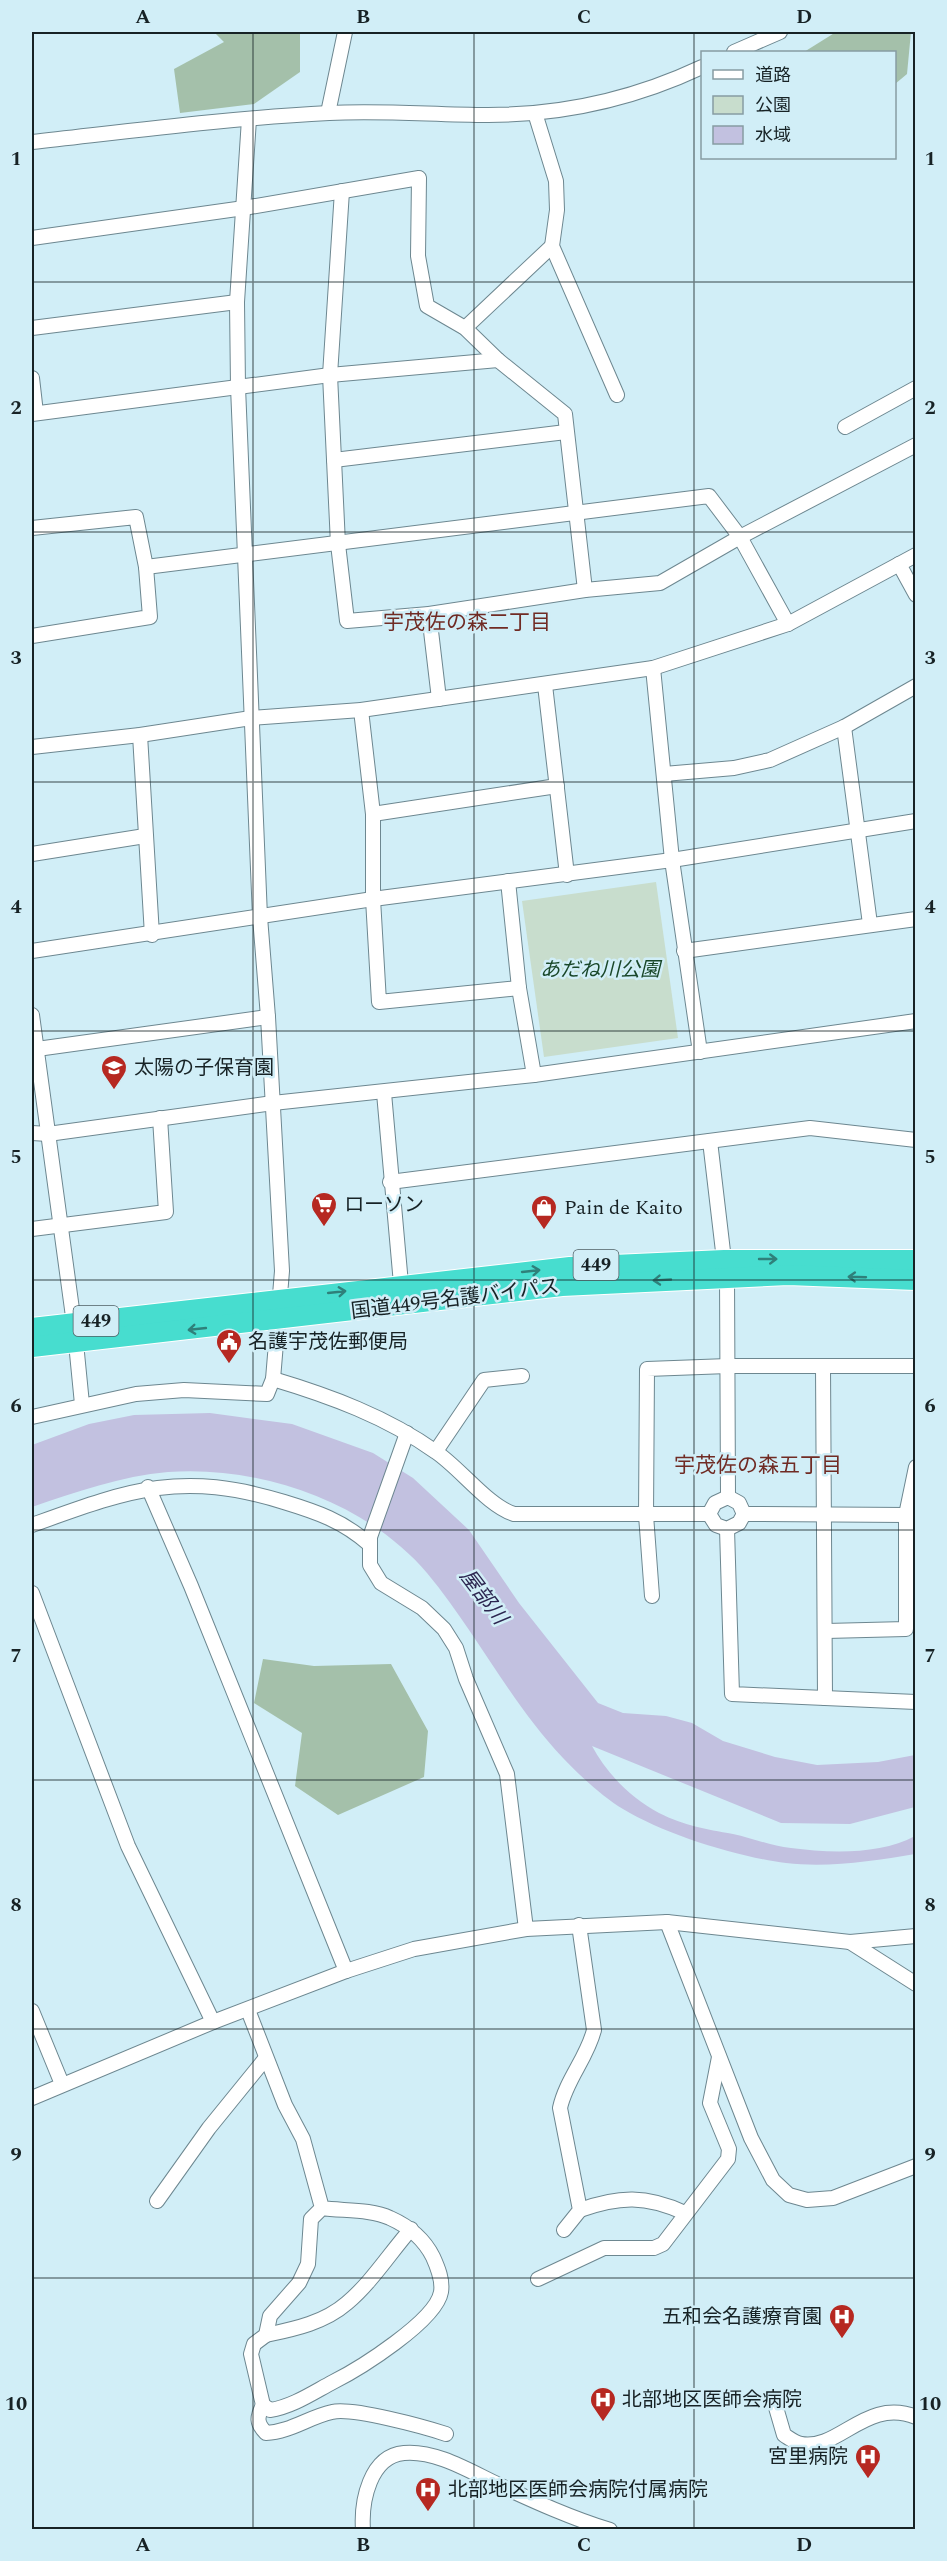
<svg xmlns="http://www.w3.org/2000/svg" width="947" height="2561" font-family="Spectral,'Noto Sans JP',serif">
<style>
.green{fill:#c8ddcd}
.forest{fill:#a4c0aa}
.water{fill:#c2c1e0}
.lines{fill:none;stroke-linecap:round;stroke-linejoin:round}
.minor-casing{stroke:#6d8790;stroke-width:16}
.highway-casing{stroke:#fff;stroke-width:22}
.minor{stroke:#fff;stroke-width:14}
.highway{stroke:#47ddcf;stroke-width:20}
.oneway{stroke:#2f807a}
.grid{fill:none;stroke:#172225;stroke-width:1.5;stroke-opacity:0.55}
.labels{text-anchor:middle;dominant-baseline:central;stroke-width:5;stroke-linejoin:round;paint-order:stroke}
.shield{fill:#d1eef7;stroke:#4f5f64;stroke-width:1.5}
.shield-label{font-size:18px;font-weight:bold;fill:#172225}
.park-label{font-size:20px;font-style:italic;fill:#194729;stroke:#d1eef7}
.poi-label{font-size:20px;fill:#172225;stroke:#d1eef7;text-anchor:start}
.street-label{font-size:20px;fill:#172225;stroke:#d1eef7}
.neighbourhood-label{font-size:21px;fill:#702b24;stroke:#d1eef7}
.water-label{font-size:21px;font-style:italic;fill:#2c2650;stroke:#d1eef7}
.neatline{fill:none;stroke:#172225;stroke-width:2}
.grid-label{font-size:20px;text-anchor:middle;font-weight:bold;fill:#172225}
</style>
<rect width="100%" height="100%" fill="#d1eef7"/>
<path class="green" d="M 656,882 L 678,1038 L 544,1057 L 522,901 Z"/>
<g class="forest">
<path d="M 214,32 L 300,32 L 300,72 L 254,104 L 180,113 L 174,69 L 224,42 Z"/>
<path d="M 836,32 L 911,32 L 907,74 L 895,84 L 894,52 L 804,52 Z"/>
<path d="M 263,1659 L 314,1666 L 391,1664 L 428,1731 L 424,1777 L 338,1815 L 295,1786 L 302,1733 L 254,1703 Z"/>
</g>
<path class="water" d="M 210,1413 L 292,1424 L 373,1453 L 413,1478 L 469,1530 L 519,1603 L 598,1703 L 623,1713 L 666,1716 L 692,1723 L 723,1741 L 775,1757 L 817,1765 L 878,1762 L 915,1755 L 915,1807 L 850,1824 L 781,1823 L 592,1746 C 607,1774 631,1798 659,1813 C 685,1826 705,1829 733,1834 C 752,1838 771,1846 791,1848 C 829,1853 881,1855 915,1836 L 915,1854 C 874,1861 828,1868 786,1863 C 737,1857 664,1834 623,1809 C 604,1798 578,1774 563,1758 C 510,1702 476,1632 427,1573 C 367,1502 259,1465 168,1472 C 121,1476 76,1492 32,1507 L 32,1445 L 89,1424 L 134,1415 Z"/>
<g class="lines">
<defs>
<g id="minor">
<path d="M 734,52 L 780,32"/>
<path d="M 328,113 L 345,32"/>
<path d="M 535,113 L 556,181 L 557,210 L 552,246 L 617,395"/>
<path d="M 32,142 C 131,131 230,118 329,113 C 382,110 435,115 488,115 C 562,115 636,98 702,67"/>
<path d="M 342,191 L 330,375 L 338,544 L 347,621 L 429,614 L 585,590 L 660,583 L 740,537 L 916,445"/>
<path d="M 32,238 L 244,208 L 419,178 L 418,256 L 427,306 L 465,328 L 498,360 L 565,414 L 585,590"/>
<path d="M 32,328 L 237,302"/>
<path d="M 465,328 L 552,246"/>
<path d="M 32,378 L 36,413"/>
<path d="M 32,414 L 330,375 L 498,360"/>
<path d="M 845,427 L 916,388"/>
<path d="M 334,460 L 566,432"/>
<path d="M 32,528 L 136,517 L 146,567 L 150,617 L 32,636"/>
<path d="M 899,564 L 916,595"/>
<path d="M 146,567 L 709,496 L 740,537 L 788,624"/>
<path d="M 429,614 L 439,699"/>
<path d="M 653,668 L 672,860 L 700,1052"/>
<path d="M 545,685 L 567,875"/>
<path d="M 361,710 L 373,814 L 373,899 L 379,1002 L 519,988"/>
<path d="M 844,727 L 870,924"/>
<path d="M 140,735 L 152,935"/>
<path d="M 32,747 L 140,735 L 251,718 L 361,710 L 653,668 L 788,624 L 916,555"/>
<path d="M 664,774 L 734,768 L 770,760 L 844,727 L 916,686"/>
<path d="M 373,814 L 557,786"/>
<path d="M 32,854 L 145,836"/>
<path d="M 508,881 L 519,988 L 534,1075"/>
<path d="M 32,951 L 373,899 L 672,860 L 916,821"/>
<path d="M 684,951 L 916,919"/>
<path d="M 32,1015 L 74,1324"/>
<path d="M 37,1049 L 268,1017"/>
<path d="M 384,1093 L 401,1284"/>
<path d="M 32,1133 L 48,1134 L 273,1103 L 534,1075 L 916,1021"/>
<path d="M 710,1141 L 724,1260"/>
<path d="M 390,1182 L 810,1128 L 916,1140"/>
<path d="M 32,1229 L 166,1212 L 160,1118"/>
<path d="M 727,1276 L 728,1497"/>
<path d="M 76,1343 L 82,1404"/>
<path d="M 823,1367 L 825,1698"/>
<path d="M 273,1379 C 330,1396 387,1417 436,1452 C 461,1469 488,1506 514,1514 L 709,1514"/>
<path d="M 32,1417 L 136,1394 L 184,1390 L 267,1394 L 273,1379 L 282,1271 L 268,1017 L 260,917 L 238,387 L 237,302 L 249,119"/>
<path d="M 407,1433 L 370,1537 L 370,1565 L 381,1583 L 422,1608 L 444,1629 L 456,1648 L 466,1679 L 507,1774 L 526,1929"/>
<path d="M 436,1451 L 484,1380 L 522,1376"/>
<path d="M 148,1487 L 191,1586 L 346,1971"/>
<path d="M 728,1497 L 739,1503 L 744,1514 L 739,1523 L 727,1529 L 716,1525 L 709,1514 L 715,1503 Z"/>
<path d="M 744,1514 L 906,1515"/>
<path d="M 32,1525 C 129,1490 180,1470 284,1502 C 317,1512 343,1521 369,1544"/>
<path d="M 727,1529 L 732,1694 L 916,1702"/>
<path d="M 32,1593 L 128,1846 L 213,2022"/>
<path d="M 652,1596 L 646,1515 L 647,1369 L 728,1366 L 916,1366"/>
<path d="M 826,1631 L 906,1629 L 906,1515 L 916,1467"/>
<path d="M 667,1922 L 751,2138 L 773,2180 L 789,2195 L 807,2200 L 833,2198 L 916,2166"/>
<path d="M 850,1942 L 916,1984"/>
<path d="M 248,2010 L 285,2105 L 303,2139 L 322,2208 L 311,2219 L 308,2264 L 299,2283 L 270,2316 L 266,2335 L 254,2344 L 251,2354 L 263,2405 L 270,2410 C 292,2407 314,2392 333,2382 C 359,2369 436,2321 441,2292 C 443,2280 438,2268 433,2257 C 424,2239 408,2226 390,2218 C 371,2209 342,2211 322,2208"/>
<path d="M 32,2011 L 62,2084"/>
<path d="M 32,2098 L 213,2022 L 346,1971 L 414,1949 L 526,1929 L 667,1922 L 850,1942 L 916,1936"/>
<path d="M 157,2201 L 209,2128 L 265,2059"/>
<path d="M 580,2210 C 619,2196 646,2195 685,2213"/>
<path d="M 564,2230 L 580,2210 L 560,2108 C 566,2080 587,2058 594,2030 L 579,1925"/>
<path d="M 538,2279 L 604,2248 L 654,2248 L 663,2244 L 728,2159 L 729,2149 L 710,2103 L 719,2057"/>
<path d="M 266,2335 C 294,2329 324,2323 347,2303 C 371,2283 390,2253 411,2229"/>
<path d="M 775,2404 L 784,2435 C 789,2438 795,2443 801,2444 C 839,2451 866,2397 916,2417"/>
<path d="M 263,2405 C 257,2417 256,2423 266,2433 C 290,2432 309,2417 332,2412 C 352,2407 425,2427 446,2434"/>
<path d="M 363,2530 C 361,2501 370,2456 404,2453 C 436,2450 471,2472 499,2485 C 536,2502 571,2518 610,2530"/>
</g>
<g id="highway">
<path d="M 32,1328 L 570,1267 L 724,1260 L 916,1260"/>
<path d="M 32,1347 L 562,1286 L 788,1275 L 916,1280"/>
</g>
</defs>
<use href="#minor" class="minor-casing"/>
<use href="#highway" class="highway-casing"/>
<use href="#minor" class="minor"/>
<use href="#highway" class="highway"/>
</g>
<defs><path id="oneway-shaft" d="M-6 0H5M1.5-3L5.5 0L1.5 3" fill="none" stroke-width="1.6" stroke-linecap="round" stroke-linejoin="round" transform="scale(1.5)"/></defs>
<g class="oneway">
<use href="#oneway-shaft" transform="translate(768 1259)"/>
<use href="#oneway-shaft" transform="translate(531 1271) rotate(-6)"/>
<use href="#oneway-shaft" transform="translate(857 1277) rotate(-178)"/>
<use href="#oneway-shaft" transform="translate(662 1280) rotate(177)"/>
<use href="#oneway-shaft" transform="translate(337 1292) rotate(-6)"/>
<use href="#oneway-shaft" transform="translate(197 1329) rotate(174)"/>
</g>
<path class="grid" d="M 253,32 L 253,2530M 474,32 L 474,2530M 694,32 L 694,2530M 32,282 L 916,282M 32,532 L 916,532M 32,782 L 916,782M 32,1031 L 916,1031M 32,1280 L 916,1280M 32,1530 L 916,1530M 32,1780 L 916,1780M 32,2029 L 916,2029M 32,2278 L 916,2278"/>
<defs>
<symbol id="school-pin" viewBox="-11 -11 22 30"><path d="M0 17L-7.5 6A9.5 9.5 0 1 1 7.5 6Z" fill="#b62821" stroke="#d1eef7"/><path d="M0-5L7-2L0 1L-7-2ZM-4 1L0 2.5L4 1V4Q0 6-4 4Z" fill="#fff"/></symbol>
<symbol id="supermarket-pin" viewBox="-11 -11 22 30"><path d="M0 17L-7.5 6A9.5 9.5 0 1 1 7.5 6Z" fill="#b62821" stroke="#d1eef7"/><path d="M-6-5.5h2.5l.6 2H6L4.5 2H-2.5L-4.4-4H-6ZM-1.5 3.2a1.3 1.3 0 1 0 .1 0ZM3 3.2a1.3 1.3 0 1 0 .1 0Z" fill="#fff"/></symbol>
<symbol id="shop-pin" viewBox="-11 -11 22 30"><path d="M0 17L-7.5 6A9.5 9.5 0 1 1 7.5 6Z" fill="#b62821" stroke="#d1eef7"/><path d="M-5-2.5h2.3a2.7 3.5 0 0 1 5.4 0H5L5.5 6h-11ZM-1.5-2.5h3a1.5 2.3 0 0 0-3 0Z" fill="#fff"/></symbol>
<symbol id="civic-pin" viewBox="-11 -11 22 30"><path d="M0 17L-7.5 6A9.5 9.5 0 1 1 7.5 6Z" fill="#b62821" stroke="#d1eef7"/><path d="M-.6-6.5H3V-4.5H.6V-3L4-1V1h2V6H-6V1h2V-1L-.6-3ZM-1.2 2.5V6h2.4V2.5Z" fill="#fff"/></symbol>
<symbol id="hospital-pin" viewBox="-11 -11 22 30"><path d="M0 17L-7.5 6A9.5 9.5 0 1 1 7.5 6Z" fill="#b62821" stroke="#d1eef7"/><path d="M-5-5h3v3.5h4V-5h3V5h-3V1.5h-4V5h-3Z" fill="#fff"/></symbol>
</defs>
<g fill-rule="evenodd">
<use href="#school-pin" x="99" y="1053" width="30" height="40"/>
<use href="#supermarket-pin" x="309" y="1190" width="30" height="40"/>
<use href="#shop-pin" x="529" y="1193" width="30" height="40"/>
<use href="#civic-pin" x="214" y="1327" width="30" height="40"/>
<use href="#hospital-pin" x="827" y="2302" width="30" height="40"/>
<use href="#hospital-pin" x="588" y="2385" width="30" height="40"/>
<use href="#hospital-pin" x="853" y="2442" width="30" height="40"/>
<use href="#hospital-pin" x="413" y="2475" width="30" height="40"/>
</g>
<g class="labels">
<g class="shield">
<rect x="573.5" y="1250" width="45" height="30" rx="4.5"/>
<rect x="73.5" y="1306" width="45" height="30" rx="4.5"/>
</g>
<g class="shield-label">
<text x="596" y="1265">449</text>
<text x="96" y="1321">449</text>
</g>
<g class="park-label">
<text x="600" y="970">あだね川公園</text>
</g>
<g class="poi-label">
<text x="134" y="1068">太陽の子保育園</text>
<text x="344" y="1205">ローソン</text>
<text x="564" y="1208">Pain de Kaito</text>
<text x="248" y="1342">名護宇茂佐郵便局</text>
<text x="822" y="2317" text-anchor="end">五和会名護療育園</text>
<text x="622" y="2400">北部地区医師会病院</text>
<text x="848" y="2457" text-anchor="end">宮里病院</text>
<text x="448" y="2490">北部地区医師会病院付属病院</text>
</g>
<g class="street-label">
<text transform="translate(455 1299) rotate(-7)">国道449号名護バイパス</text>
</g>
<g class="neighbourhood-label">
<text x="467" y="623">宇茂佐の森二丁目</text>
<text x="758" y="1466">宇茂佐の森五丁目</text>
</g>
<g class="water-label">
<text transform="translate(483 1597) rotate(53)">屋部川</text>
</g>
</g>
<rect width="947" height="2561" fill="none" stroke="#d1eef7" stroke-width="66"/>
<rect x="701" y="51" width="195" height="108" fill="#d1eef7" stroke="#879ca3" stroke-width="1.5"/>
<rect x="713" y="70" width="30" height="9" fill="#ffffff" stroke="#879ca3" stroke-width="1.5"/>
<text x="755" y="81" font-size="18" fill="#172225">道路</text>
<rect x="713" y="96" width="30" height="18" fill="#c8ddcd" stroke="#879ca3" stroke-width="1.5"/>
<text x="755" y="111" font-size="18" fill="#172225">公園</text>
<rect x="713" y="126" width="30" height="18" fill="#c2c1e0" stroke="#879ca3" stroke-width="1.5"/>
<text x="755" y="141" font-size="18" fill="#172225">水域</text>
<rect x="33" y="33" width="881" height="2495" class="neatline"/>
<g class="grid-label">
<text x="143" y="23">A</text>
<text x="363" y="23">B</text>
<text x="584" y="23">C</text>
<text x="804" y="23">D</text>
<text x="16" y="165">1</text>
<text x="930" y="165">1</text>
<text x="16" y="414">2</text>
<text x="930" y="414">2</text>
<text x="16" y="664">3</text>
<text x="930" y="664">3</text>
<text x="16" y="913">4</text>
<text x="930" y="913">4</text>
<text x="16" y="1163">5</text>
<text x="930" y="1163">5</text>
<text x="16" y="1412">6</text>
<text x="930" y="1412">6</text>
<text x="16" y="1662">7</text>
<text x="930" y="1662">7</text>
<text x="16" y="1911">8</text>
<text x="930" y="1911">8</text>
<text x="16" y="2161">9</text>
<text x="930" y="2161">9</text>
<text x="16" y="2410">10</text>
<text x="930" y="2410">10</text>
<text x="143" y="2551">A</text>
<text x="363" y="2551">B</text>
<text x="584" y="2551">C</text>
<text x="804" y="2551">D</text>
</g>
</svg>
